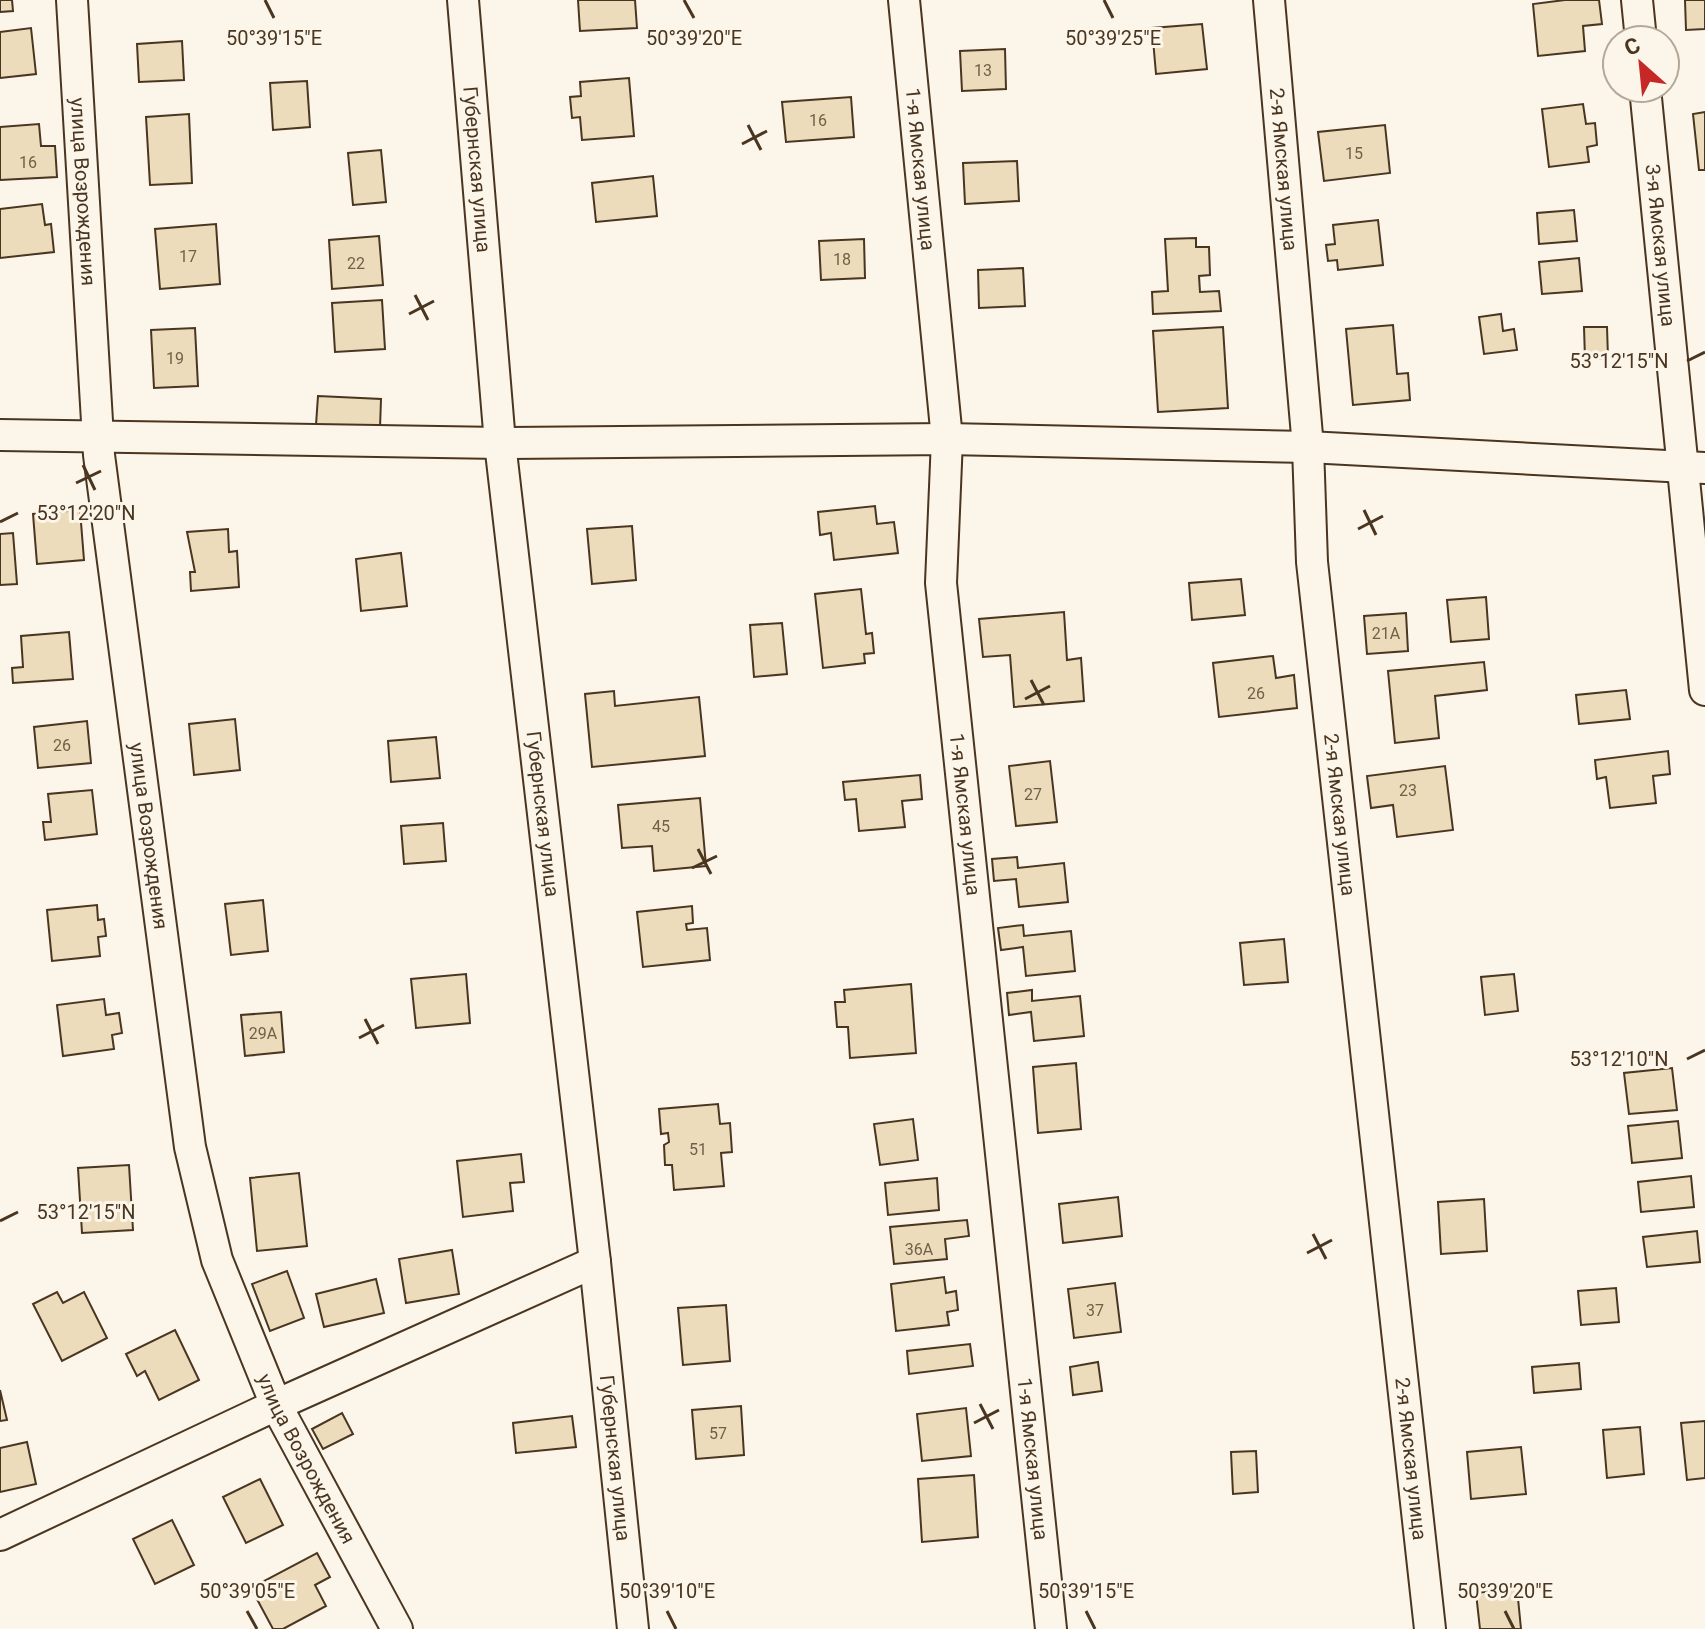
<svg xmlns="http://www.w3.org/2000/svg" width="1705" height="1629" font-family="Roboto,sans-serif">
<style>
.building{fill:#ecdcbc;stroke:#4a3520;stroke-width:2}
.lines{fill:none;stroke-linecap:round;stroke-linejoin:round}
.minor-casing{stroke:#4a3520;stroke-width:34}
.minor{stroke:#fbf6e9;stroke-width:30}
.ticks{fill:none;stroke:#4a3520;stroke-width:3}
.labels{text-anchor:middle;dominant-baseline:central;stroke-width:6;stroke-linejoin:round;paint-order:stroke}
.number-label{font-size:16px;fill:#725f47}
.street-label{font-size:20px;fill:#4a3520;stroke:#fbf6e9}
.ticks-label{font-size:20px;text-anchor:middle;fill:#4a3520;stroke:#fbf6e9;stroke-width:6;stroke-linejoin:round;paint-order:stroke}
</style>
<rect width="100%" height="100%" fill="#fbf6e9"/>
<g class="building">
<path d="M 0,0 L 12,0 L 13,11 L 0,12 Z"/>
<path d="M 578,0 L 635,0 L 637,28 L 580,31 Z"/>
<path d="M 1565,0 L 1599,0 L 1602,24 L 1583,26 L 1585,51 L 1538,56 L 1533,4 Z"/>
<path d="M 1685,0 L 1705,0 L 1705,29 L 1686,30 Z"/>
<path d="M 1202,24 L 1207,69 L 1156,74 L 1152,28 Z"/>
<path d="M 31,28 L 36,74 L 0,78 L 0,32 Z"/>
<path d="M 182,41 L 184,80 L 139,82 L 137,44 Z"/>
<path d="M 1005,49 L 1006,89 L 962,91 L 960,51 Z"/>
<path d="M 629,78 L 634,136 L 582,140 L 580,117 L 572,118 L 570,97 L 581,96 L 580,82 Z"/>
<path d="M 307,81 L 310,127 L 273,130 L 270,83 Z"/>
<path d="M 851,97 L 854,137 L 786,142 L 782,102 Z"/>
<path d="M 1583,104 L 1586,124 L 1595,123 L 1597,145 L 1587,147 L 1589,162 L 1549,167 L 1542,109 Z"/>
<path d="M 1705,112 L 1705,170 L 1699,170 L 1693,114 Z"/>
<path d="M 189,114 L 192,183 L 150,185 L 146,117 Z"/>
<path d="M 39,124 L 41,146 L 55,146 L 57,177 L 0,180 L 0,127 Z"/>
<path d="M 1385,125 L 1390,173 L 1324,181 L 1318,132 Z"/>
<path d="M 381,150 L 386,202 L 353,205 L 348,153 Z"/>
<path d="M 1017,161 L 1019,201 L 965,204 L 963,163 Z"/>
<path d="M 653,176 L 657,216 L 596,222 L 592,183 Z"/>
<path d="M 42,204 L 45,225 L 51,224 L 54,252 L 0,258 L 0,209 Z"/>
<path d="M 1574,210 L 1577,241 L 1539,244 L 1537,213 Z"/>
<path d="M 1378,220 L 1383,265 L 1338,270 L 1337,260 L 1328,261 L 1326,245 L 1335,244 L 1333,225 Z"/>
<path d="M 216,224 L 220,284 L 160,289 L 155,229 Z"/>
<path d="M 379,236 L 383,285 L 332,289 L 329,240 Z"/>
<path d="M 1196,238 L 1196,247 L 1209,247 L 1210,275 L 1199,276 L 1200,292 L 1219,291 L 1221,311 L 1153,314 L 1152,292 L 1168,291 L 1165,239 Z"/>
<path d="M 864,239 L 865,278 L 821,280 L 819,241 Z"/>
<path d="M 1579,258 L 1582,291 L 1542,294 L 1539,262 Z"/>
<path d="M 1023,268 L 1025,306 L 979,308 L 978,270 Z"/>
<path d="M 382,300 L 385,349 L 335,352 L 332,303 Z"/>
<path d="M 1501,314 L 1503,331 L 1514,329 L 1517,350 L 1484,354 L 1479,317 Z"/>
<path d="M 1393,325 L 1397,374 L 1408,373 L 1410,400 L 1353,405 L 1346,329 Z"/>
<path d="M 1223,327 L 1228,408 L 1158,412 L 1153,331 Z"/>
<path d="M 1584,327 L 1607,327 L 1608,358 L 1585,359 Z"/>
<path d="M 195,328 L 198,386 L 154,388 L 151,330 Z"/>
<path d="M 318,396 L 381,399 L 380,428 L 316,425 Z"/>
<path d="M 875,506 L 877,524 L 894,522 L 898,553 L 834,560 L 831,533 L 820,535 L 818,512 Z"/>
<path d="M 80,510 L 84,560 L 37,564 L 33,514 Z"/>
<path d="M 632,526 L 636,580 L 592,584 L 587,529 Z"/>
<path d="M 228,529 L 229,552 L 237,551 L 239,587 L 191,591 L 190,572 L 195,572 L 187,532 Z"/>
<path d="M 13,533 L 17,584 L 0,585 L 0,534 Z"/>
<path d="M 401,553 L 407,606 L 361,611 L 356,559 Z"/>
<path d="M 1241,579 L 1245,615 L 1192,620 L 1189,583 Z"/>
<path d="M 861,589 L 866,634 L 872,633 L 874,653 L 864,654 L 865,663 L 823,668 L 815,594 Z"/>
<path d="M 1486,597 L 1489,639 L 1451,642 L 1447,600 Z"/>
<path d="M 1064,612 L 1067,660 L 1081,658 L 1084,701 L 1014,707 L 1010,655 L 983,657 L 979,619 Z"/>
<path d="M 1406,613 L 1408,651 L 1367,654 L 1364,616 Z"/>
<path d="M 782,623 L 787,674 L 754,677 L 750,625 Z"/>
<path d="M 69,632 L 73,679 L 13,683 L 12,668 L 23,667 L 21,636 Z"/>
<path d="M 1273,656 L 1276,678 L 1294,675 L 1297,708 L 1219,717 L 1213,663 Z"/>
<path d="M 1484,662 L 1487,690 L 1435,696 L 1439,738 L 1395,743 L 1388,671 Z"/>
<path d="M 1626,690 L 1630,719 L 1579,724 L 1576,695 Z"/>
<path d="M 614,691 L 615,706 L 699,697 L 705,756 L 592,767 L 585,694 Z"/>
<path d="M 235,719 L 240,770 L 194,775 L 189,724 Z"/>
<path d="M 87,721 L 91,763 L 38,768 L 34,727 Z"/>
<path d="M 436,737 L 440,778 L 391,782 L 388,741 Z"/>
<path d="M 1668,751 L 1670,774 L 1653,776 L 1656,803 L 1610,808 L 1606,777 L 1597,779 L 1595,760 Z"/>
<path d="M 1050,761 L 1057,822 L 1016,826 L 1009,766 Z"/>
<path d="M 1445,766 L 1453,830 L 1397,837 L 1393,805 L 1371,808 L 1367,776 Z"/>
<path d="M 920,775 L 922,799 L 902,801 L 905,827 L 859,831 L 856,799 L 845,800 L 843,782 Z"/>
<path d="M 92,790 L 97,834 L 45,840 L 43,822 L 51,822 L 48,794 Z"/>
<path d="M 700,798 L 706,866 L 654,871 L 652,846 L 622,848 L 618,805 Z"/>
<path d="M 443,823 L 446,861 L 404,864 L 401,826 Z"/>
<path d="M 1017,857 L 1018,868 L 1064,863 L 1068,902 L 1019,907 L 1016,879 L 994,881 L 992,859 Z"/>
<path d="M 263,900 L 268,951 L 231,955 L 225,904 Z"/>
<path d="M 97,905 L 98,920 L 104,919 L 106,936 L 98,937 L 100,956 L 52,961 L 47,910 Z"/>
<path d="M 692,906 L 693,923 L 686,924 L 687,930 L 707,928 L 710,960 L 643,967 L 637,912 Z"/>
<path d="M 1023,925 L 1024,936 L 1071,931 L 1075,971 L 1026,976 L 1023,947 L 1001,950 L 998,928 Z"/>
<path d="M 1284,939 L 1288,982 L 1244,985 L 1240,943 Z"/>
<path d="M 466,974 L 470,1023 L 416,1028 L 411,979 Z"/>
<path d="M 1514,974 L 1518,1011 L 1485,1015 L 1481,977 Z"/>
<path d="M 911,984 L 916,1053 L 850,1058 L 848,1027 L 837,1027 L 835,1002 L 845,1002 L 844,990 Z"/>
<path d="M 1032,990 L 1032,1001 L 1080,996 L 1084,1036 L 1034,1041 L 1031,1012 L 1009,1015 L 1007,993 Z"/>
<path d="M 104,999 L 106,1015 L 119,1013 L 122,1033 L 112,1035 L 114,1049 L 63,1056 L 57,1005 Z"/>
<path d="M 281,1012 L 284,1052 L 245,1056 L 241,1015 Z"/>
<path d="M 1076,1063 L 1081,1129 L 1038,1133 L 1033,1067 Z"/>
<path d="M 1672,1068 L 1677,1110 L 1629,1114 L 1624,1073 Z"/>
<path d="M 718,1104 L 720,1124 L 730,1123 L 732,1152 L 721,1153 L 724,1186 L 674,1190 L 672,1165 L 665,1165 L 664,1145 L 669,1142 L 668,1133 L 661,1134 L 659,1109 Z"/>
<path d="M 913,1119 L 918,1160 L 880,1165 L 874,1124 Z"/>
<path d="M 1678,1121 L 1682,1158 L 1632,1163 L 1628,1126 Z"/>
<path d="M 521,1154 L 524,1182 L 510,1183 L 513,1211 L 463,1217 L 457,1161 Z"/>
<path d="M 129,1165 L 133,1230 L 82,1233 L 78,1168 Z"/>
<path d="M 299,1173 L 307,1246 L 257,1251 L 250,1178 Z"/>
<path d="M 1691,1176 L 1694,1207 L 1641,1212 L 1638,1182 Z"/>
<path d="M 937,1178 L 939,1210 L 888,1215 L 885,1183 Z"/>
<path d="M 1118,1197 L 1122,1236 L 1063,1243 L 1059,1204 Z"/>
<path d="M 1484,1199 L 1487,1251 L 1441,1254 L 1438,1202 Z"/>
<path d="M 967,1220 L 969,1236 L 945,1239 L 947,1259 L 894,1264 L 890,1227 Z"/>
<path d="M 1697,1231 L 1700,1262 L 1647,1267 L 1643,1237 Z"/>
<path d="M 452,1250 L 459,1294 L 406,1303 L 399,1259 Z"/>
<path d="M 287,1271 L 304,1318 L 270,1331 L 252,1284 Z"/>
<path d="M 944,1277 L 946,1293 L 956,1291 L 958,1310 L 947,1312 L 949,1325 L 896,1331 L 891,1284 Z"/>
<path d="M 376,1279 L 384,1313 L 324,1327 L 316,1294 Z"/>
<path d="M 1115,1283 L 1121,1332 L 1074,1338 L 1068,1289 Z"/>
<path d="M 1616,1288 L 1619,1322 L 1581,1325 L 1578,1291 Z"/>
<path d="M 57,1292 L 63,1303 L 84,1292 L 107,1338 L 62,1361 L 33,1304 Z"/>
<path d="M 726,1305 L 730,1361 L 683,1365 L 678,1308 Z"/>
<path d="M 175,1330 L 199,1380 L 159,1400 L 145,1371 L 137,1376 L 126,1354 Z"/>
<path d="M 970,1344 L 973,1366 L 909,1374 L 907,1351 Z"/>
<path d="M 1098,1362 L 1102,1391 L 1073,1395 L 1070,1367 Z"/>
<path d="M 1579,1363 L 1581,1389 L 1534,1393 L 1532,1367 Z"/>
<path d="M 0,1390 L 7,1420 L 0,1421 Z"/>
<path d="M 741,1406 L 744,1455 L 696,1459 L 692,1410 Z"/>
<path d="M 966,1408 L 971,1456 L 922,1461 L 917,1414 Z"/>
<path d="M 342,1413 L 353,1434 L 323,1449 L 312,1429 Z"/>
<path d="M 572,1416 L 576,1447 L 516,1453 L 513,1423 Z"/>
<path d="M 1705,1421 L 1705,1478 L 1687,1480 L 1681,1423 Z"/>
<path d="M 1640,1427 L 1644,1474 L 1607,1478 L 1603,1430 Z"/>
<path d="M 27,1442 L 36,1484 L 0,1492 L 0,1448 Z"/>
<path d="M 1521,1447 L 1526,1494 L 1471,1499 L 1467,1452 Z"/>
<path d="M 1256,1451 L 1258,1492 L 1233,1494 L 1231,1452 Z"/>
<path d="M 974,1475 L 978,1537 L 922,1542 L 918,1479 Z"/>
<path d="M 260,1479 L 283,1525 L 246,1543 L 223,1497 Z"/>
<path d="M 172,1520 L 194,1565 L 155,1584 L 133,1539 Z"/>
<path d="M 317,1553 L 330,1577 L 315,1585 L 326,1606 L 283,1629 L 273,1629 L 251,1588 Z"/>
<path d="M 1517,1588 L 1521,1629 L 1480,1629 L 1476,1593 Z"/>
</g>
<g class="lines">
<defs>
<g id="minor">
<path id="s1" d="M 72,0 L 99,455 L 190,1147 L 217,1260 L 276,1405 L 397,1629"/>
<path id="s2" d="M 463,0 L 500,443 L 595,1262 L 633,1629"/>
<path id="s3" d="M 904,0 L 947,439 L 941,583 L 1051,1629"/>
<path id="s4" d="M 1269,0 L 1308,447 L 1312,562 L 1430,1629"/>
<path d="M 1637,0 L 1641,40"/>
<path id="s5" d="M 1645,88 L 1705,690"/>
<path d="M 0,435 L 500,443 L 947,439 L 1308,447 L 1705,468"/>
<path d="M 0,1535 L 276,1405 L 595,1262"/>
</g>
</defs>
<use href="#minor" class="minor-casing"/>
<use href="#minor" class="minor"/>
</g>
<path class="ticks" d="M 265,0 L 274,18M 684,0 L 694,18M 1104,0 L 1113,18M 748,125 L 761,150M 742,144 L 767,131M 415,295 L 428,320M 409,314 L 434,301M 1687,361 L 1705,352M 83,465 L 95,490M 76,483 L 101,471M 1364,510 L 1376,535M 0,522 L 18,513M 1358,529 L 1383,516M 1031,680 L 1044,705M 1025,699 L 1050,686M 698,849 L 711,874M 692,868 L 717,856M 365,1019 L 378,1044M 359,1038 L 384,1025M 1687,1059 L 1705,1050M 0,1221 L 18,1212M 1313,1234 L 1326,1259M 1307,1253 L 1332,1240M 980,1404 L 993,1429M 974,1423 L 999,1410M 247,1611 L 257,1629M 667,1611 L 676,1629M 1086,1611 L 1095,1629M 1505,1611 L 1514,1629"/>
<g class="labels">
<g class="number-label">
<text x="983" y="70">13</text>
<text x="818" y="120">16</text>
<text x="1354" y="153">15</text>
<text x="28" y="162">16</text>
<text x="188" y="256">17</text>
<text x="842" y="259">18</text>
<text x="356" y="263">22</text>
<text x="175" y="358">19</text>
<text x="1386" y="633">21А</text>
<text x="1256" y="693">26</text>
<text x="62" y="745">26</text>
<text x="1408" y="790">23</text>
<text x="1033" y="794">27</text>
<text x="661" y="826">45</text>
<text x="263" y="1033">29А</text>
<text x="698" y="1149">51</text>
<text x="919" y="1249">36А</text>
<text x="1095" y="1310">37</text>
<text x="718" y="1433">57</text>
</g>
<g class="street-label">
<text stroke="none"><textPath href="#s2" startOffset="170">Губернская улица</textPath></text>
<text stroke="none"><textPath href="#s3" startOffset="170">1-я Ямская улица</textPath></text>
<text stroke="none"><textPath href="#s4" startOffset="170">2-я Ямская улица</textPath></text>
<text stroke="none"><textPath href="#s1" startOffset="192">улица Возрождения</textPath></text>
<text stroke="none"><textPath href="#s5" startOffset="158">3-я Ямская улица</textPath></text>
<text stroke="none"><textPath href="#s2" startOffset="818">Губернская улица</textPath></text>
<text stroke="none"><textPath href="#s3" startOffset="818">1-я Ямская улица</textPath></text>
<text stroke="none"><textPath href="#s4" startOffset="818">2-я Ямская улица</textPath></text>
<text stroke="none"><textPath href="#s1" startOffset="840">улица Возрождения</textPath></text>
<text stroke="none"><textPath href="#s1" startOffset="1488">улица Возрождения</textPath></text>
<text stroke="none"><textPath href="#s2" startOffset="1466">Губернская улица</textPath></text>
<text stroke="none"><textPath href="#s3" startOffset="1466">1-я Ямская улица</textPath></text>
<text stroke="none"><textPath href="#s4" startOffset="1466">2-я Ямская улица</textPath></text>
</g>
</g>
<g class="ticks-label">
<text x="274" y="45">50°39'15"E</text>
<text x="694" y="45">50°39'20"E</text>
<text x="1113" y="45">50°39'25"E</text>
<text x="1619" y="368">53°12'15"N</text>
<text x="86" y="520">53°12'20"N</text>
<text x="1619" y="1066">53°12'10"N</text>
<text x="86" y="1219">53°12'15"N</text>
<text x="247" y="1598">50°39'05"E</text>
<text x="667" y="1598">50°39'10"E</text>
<text x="1086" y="1598">50°39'15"E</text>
<text x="1505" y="1598">50°39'20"E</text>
</g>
<g transform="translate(1641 64) rotate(333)"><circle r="38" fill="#fbf6e9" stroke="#b4a999" stroke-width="2"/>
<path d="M0-6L14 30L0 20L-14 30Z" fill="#c62828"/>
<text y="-12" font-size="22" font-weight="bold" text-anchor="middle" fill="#4a3520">С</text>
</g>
</svg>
